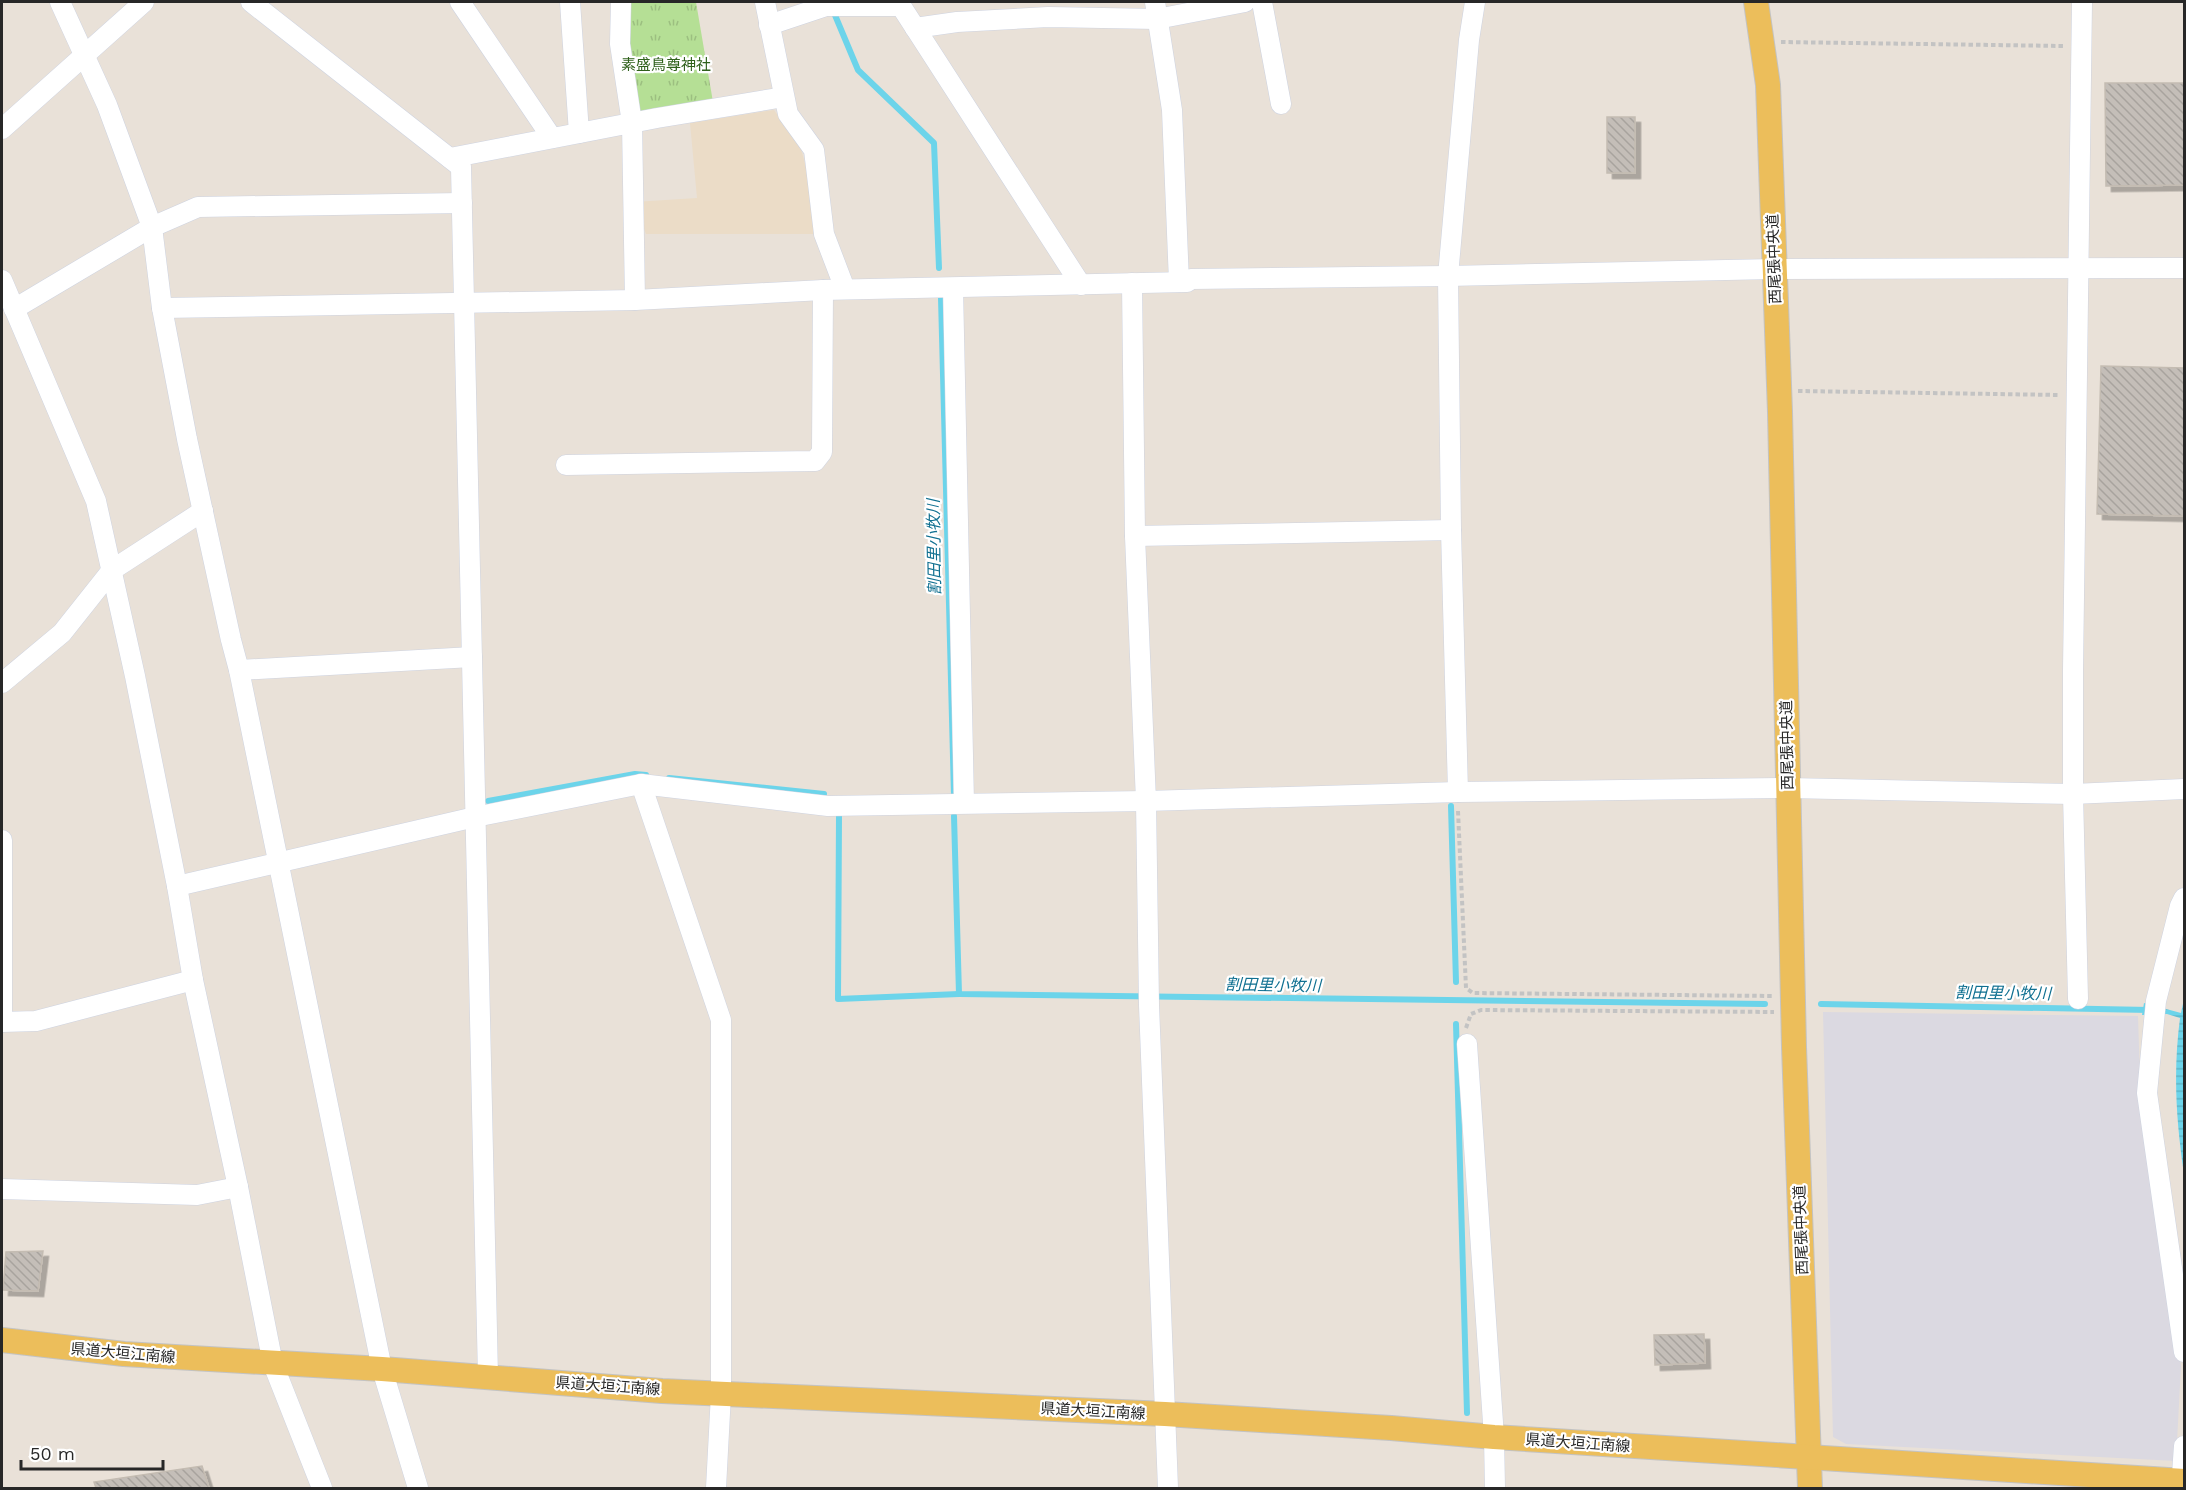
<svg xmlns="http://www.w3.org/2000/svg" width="2186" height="1490" font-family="'Work Sans','Noto Sans JP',sans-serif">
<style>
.industrial{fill:#dbd9e1}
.education{fill:#ebdcc7}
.park{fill:url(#park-tufts)}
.water{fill:url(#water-rules)}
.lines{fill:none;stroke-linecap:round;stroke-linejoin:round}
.stream{stroke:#6cd4ea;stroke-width:6}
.building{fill:url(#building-back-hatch);stroke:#c4bcb2;stroke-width:1.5;filter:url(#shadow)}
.minor-casing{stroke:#ced3e0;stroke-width:21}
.major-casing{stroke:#c3c3c3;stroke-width:26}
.path{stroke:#c3c3c3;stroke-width:4;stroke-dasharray:4.5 3;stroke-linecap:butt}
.minor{stroke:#fff;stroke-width:20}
.major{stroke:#ecbe5b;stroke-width:24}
.labels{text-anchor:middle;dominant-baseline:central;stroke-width:4.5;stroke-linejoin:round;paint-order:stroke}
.park-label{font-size:15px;fill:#2f601b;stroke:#fff}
.street-label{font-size:15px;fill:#272727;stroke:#fff}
.water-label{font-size:16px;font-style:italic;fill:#107091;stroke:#fff}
</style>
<defs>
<pattern id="park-tufts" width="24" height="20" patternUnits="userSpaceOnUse" patternTransform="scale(1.5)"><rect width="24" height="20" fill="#b5df95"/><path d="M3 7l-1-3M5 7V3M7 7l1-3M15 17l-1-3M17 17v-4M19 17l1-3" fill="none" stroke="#9cbf80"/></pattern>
<pattern id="water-rules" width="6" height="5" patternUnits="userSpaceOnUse" patternTransform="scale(1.5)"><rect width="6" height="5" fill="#6cd4ea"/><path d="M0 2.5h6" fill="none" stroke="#5eb6c9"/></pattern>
<pattern id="building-back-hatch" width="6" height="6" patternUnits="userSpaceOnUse" patternTransform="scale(1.5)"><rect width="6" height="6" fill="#c4beb8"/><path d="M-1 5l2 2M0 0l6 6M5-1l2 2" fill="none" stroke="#a8a39e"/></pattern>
<filter id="shadow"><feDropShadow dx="5.5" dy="5.5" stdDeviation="0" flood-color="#0004"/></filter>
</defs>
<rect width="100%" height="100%" fill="#e9e1d8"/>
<path class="industrial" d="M 1823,1012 L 2138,1016 L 2141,1110 L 2181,1366 L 2176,1461 L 1846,1444 L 1833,1437 Z"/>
<path class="education" d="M 774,110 L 801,149 L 824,234 L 646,234 L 634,202 L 697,198 L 690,123 Z"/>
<path class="park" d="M 621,2 L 696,2 L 714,108 L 632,123 Z"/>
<path class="water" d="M 2184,999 L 2184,1174 C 2176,1120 2173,1072 2180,1018 L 2167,1014 L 2142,1015 L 2144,1003 L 2181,1013 Z"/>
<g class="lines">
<g class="stream">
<path d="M 832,8 L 858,70 L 934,143 L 939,268"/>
<path d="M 941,298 L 954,795"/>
<path d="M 669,778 L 824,794"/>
<path d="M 488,801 L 635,774 L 646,775"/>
<path d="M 1451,806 L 1456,982"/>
<path d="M 839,816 L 838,999 L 959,994"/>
<path d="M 954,816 L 959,994 L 1765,1004"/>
<path d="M 1821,1004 L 2150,1010"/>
<path d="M 1456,1024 L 1467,1413"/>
</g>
</g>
<g class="building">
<path d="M 2105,83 L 2184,83 L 2184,185 L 2106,186 Z"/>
<rect x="1607" y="117" width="28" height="56"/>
<path d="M 2101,366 L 2184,368 L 2184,516 L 2097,514 Z"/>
<path d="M 43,1251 L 38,1291 L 3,1290 L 6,1252 Z"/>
<path d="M 1704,1334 L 1705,1363 L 1655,1365 L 1654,1335 Z"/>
<path d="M 202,1466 L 209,1488 L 96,1488 L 94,1482 Z"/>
</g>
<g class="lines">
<defs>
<g id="minor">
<path d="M 60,2 L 107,105 L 152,227 L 162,308 L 187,439 L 231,640 L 239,670 L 382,1369 L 418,1488"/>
<path d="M 251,2 L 461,167 L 488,1377"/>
<path d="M 460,2 L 552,138"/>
<path d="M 570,2 L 579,133"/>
<path d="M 621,2 L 620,44 L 632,123 L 635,300"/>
<path d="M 765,2 L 788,114 L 814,150 L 824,234 L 845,289"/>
<path d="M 901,2 L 901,6 L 1081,285"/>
<path d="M 1155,2 L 1172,110 L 1179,282"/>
<path d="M 1262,2 L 1281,104"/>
<path d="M 769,25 L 826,6 L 901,6"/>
<path d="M 915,28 L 957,22 L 1048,17 L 1157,19 L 1245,2"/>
<path d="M 2,129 L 144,2"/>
<path d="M 450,158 L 657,118 L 784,97"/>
<path d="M 2,280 L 96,501 L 135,676 L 177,886 L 193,980 L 238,1187 L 273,1364 L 322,1488"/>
<path d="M 1132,283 L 1135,536 L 1146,801 L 1149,1005 L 1168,1488"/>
<path d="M 953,288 L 964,803"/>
<path d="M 162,308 L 635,300 L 823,290 L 1187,282 L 1191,279 L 1448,276 L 1774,269 L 2184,268"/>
<path d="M 14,309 L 152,227 L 198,207 L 462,203"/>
<path d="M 566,465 L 815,461 L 822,452 L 823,290"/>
<path d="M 1135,536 L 1451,530"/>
<path d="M 239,670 L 472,657"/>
<path d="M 2,683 L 62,633 L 112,570 L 203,511"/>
<path d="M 641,784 L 721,1020 L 721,1394 L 716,1488"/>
<path d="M 1458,792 L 1451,530 L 1448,276 L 1469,40 L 1475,2"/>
<path d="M 2,840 L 2,1022"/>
<path d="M 177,886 L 475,817 L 641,784 L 828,806 L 1146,801 L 1458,792 L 1788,788 L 2073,794 L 2184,789"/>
<path d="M 2184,898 L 2180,906 L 2156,1001 L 2147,1093 L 2184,1352"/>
<path d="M 2078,999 L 2073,794 L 2073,671 L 2082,2"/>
<path d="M 2,1022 L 36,1021 L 193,980"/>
<path d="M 1467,1044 L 1494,1437 L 1495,1488"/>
<path d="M 2,1189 L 197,1195 L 238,1187"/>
<path d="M 2181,1488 L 2184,1446"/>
</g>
<g id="major">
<path d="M 1756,2 L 1768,85 L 1780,412 L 1794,1047 L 1810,1488"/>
<path d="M 2,1340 L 124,1354 L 382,1369 L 662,1391 L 1165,1414 L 1391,1428 L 1494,1437 L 2184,1481"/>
</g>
</defs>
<use href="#minor" class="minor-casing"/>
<use href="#major" class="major-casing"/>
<g class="path">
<path d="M 1781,42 L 2064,46"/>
<path d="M 1798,391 L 2060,395"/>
<path d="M 1458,811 L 1466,988 L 1473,993 L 1774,996"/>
<path d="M 1466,1028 L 1471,1014 L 1481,1010 L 1774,1012"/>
</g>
<use href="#minor" class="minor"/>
<use href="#major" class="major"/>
</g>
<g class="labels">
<g class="park-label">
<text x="666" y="65">素盛鳥尊神社</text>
</g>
<g class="street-label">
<text transform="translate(1774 259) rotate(-92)">西尾張中央道</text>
<text transform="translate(1787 745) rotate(-91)">西尾張中央道</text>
<text transform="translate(1801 1230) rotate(-92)">西尾張中央道</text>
<text transform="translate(123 1353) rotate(5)">県道大垣江南線</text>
<text transform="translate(608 1386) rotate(4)">県道大垣江南線</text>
<text transform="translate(1093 1411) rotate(3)">県道大垣江南線</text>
<text transform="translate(1578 1443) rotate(4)">県道大垣江南線</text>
</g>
<g class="water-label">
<text transform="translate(934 547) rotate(-91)">割田里小牧川</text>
<text transform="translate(1273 985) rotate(1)">割田里小牧川</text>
<text transform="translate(2003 993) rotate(1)">割田里小牧川</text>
</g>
</g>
<rect width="2186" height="1490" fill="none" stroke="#272727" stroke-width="6"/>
<path d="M21 1460v9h142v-9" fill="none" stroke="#272727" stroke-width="3"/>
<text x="30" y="1460" font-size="18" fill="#272727" stroke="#ffffff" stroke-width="4.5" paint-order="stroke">50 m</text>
</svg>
